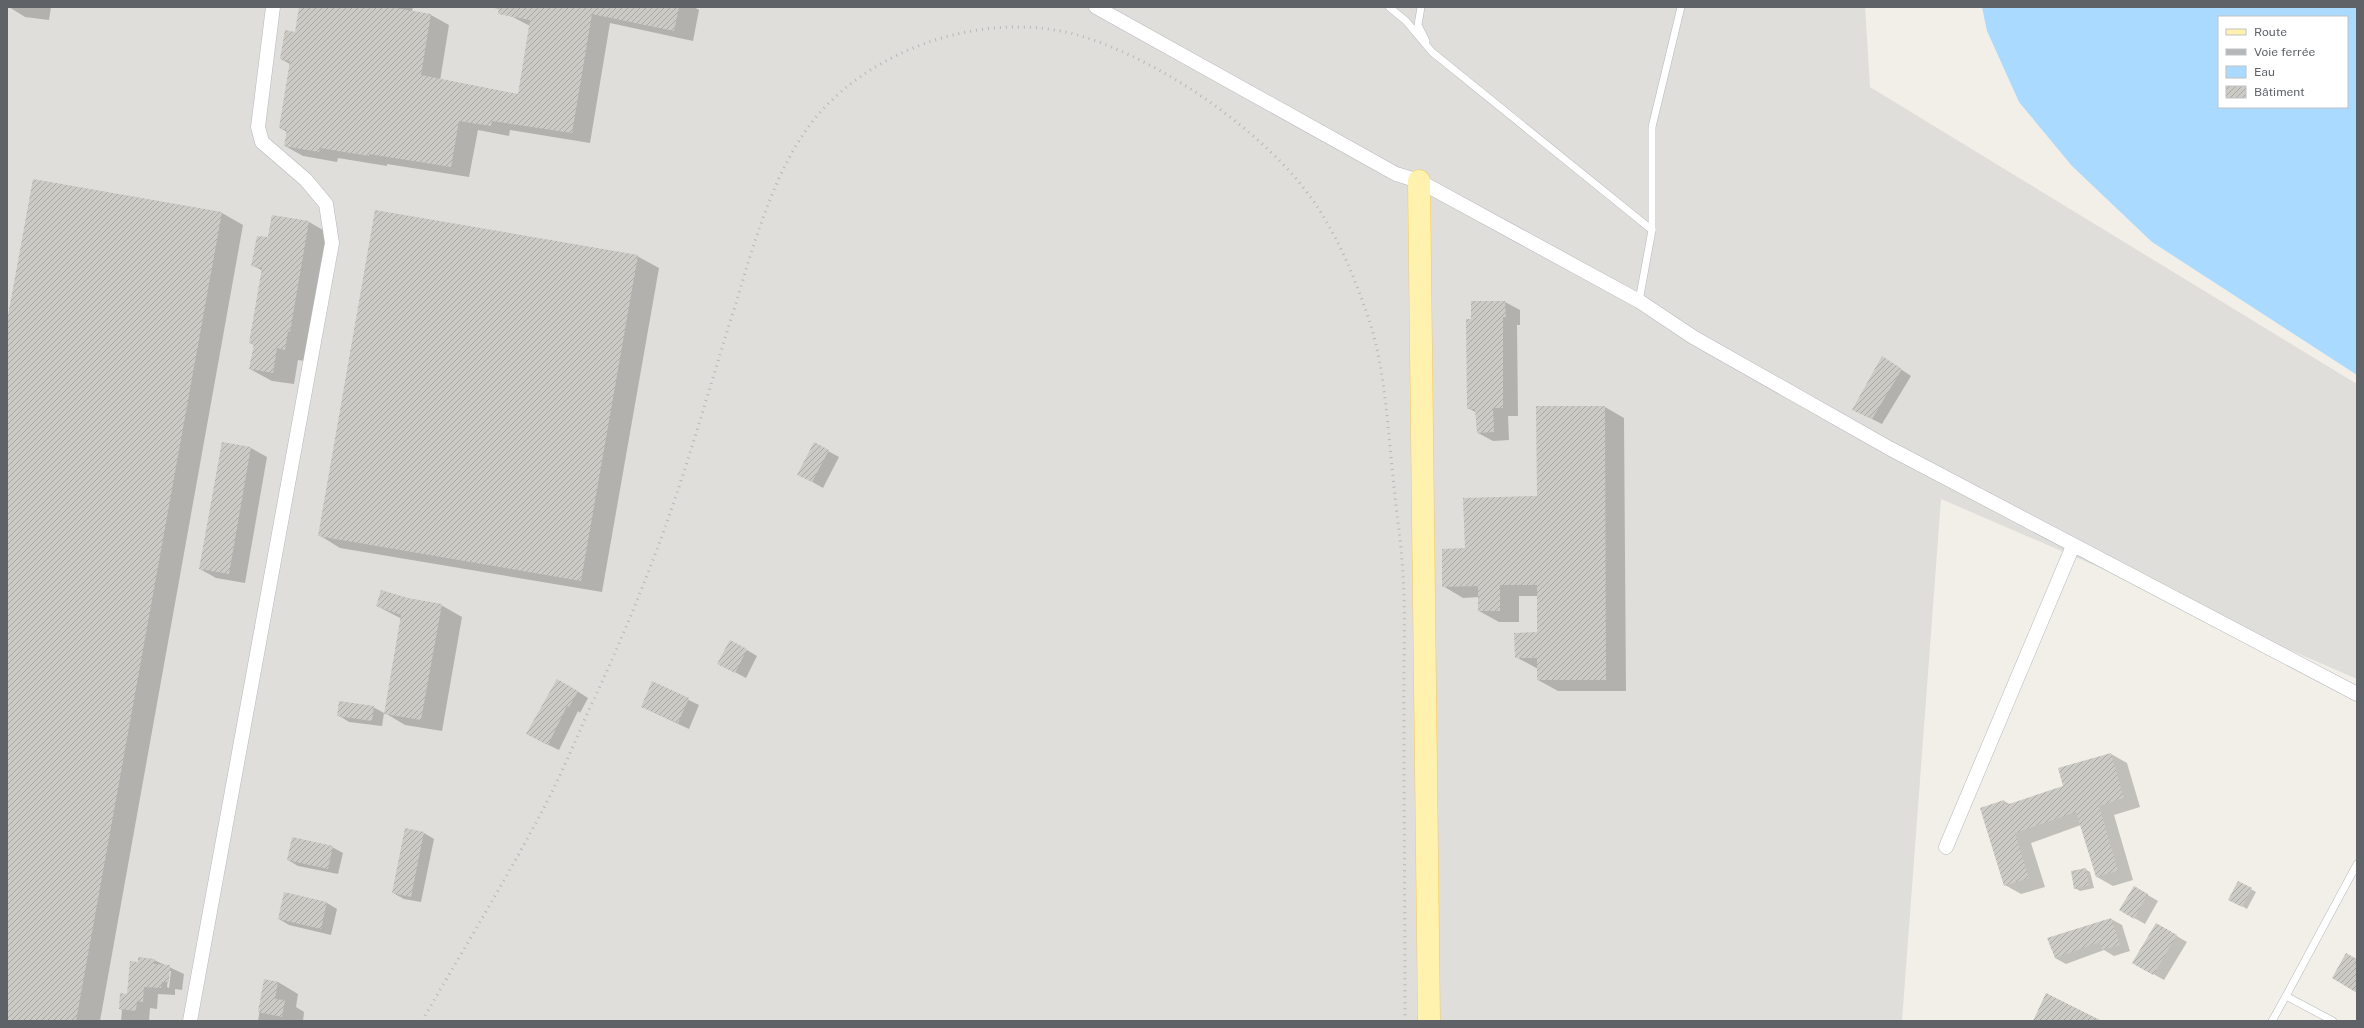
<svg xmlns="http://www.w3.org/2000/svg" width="2364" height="1028" font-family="'Public Sans',sans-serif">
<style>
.industrial{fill:#e0deda}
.water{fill:#aadaff;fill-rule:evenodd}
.shadow{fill:#0003;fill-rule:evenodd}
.building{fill:url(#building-hatch)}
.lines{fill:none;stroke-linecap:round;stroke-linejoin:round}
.service-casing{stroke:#b5b8bc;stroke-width:8}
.minor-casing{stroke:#b5b8bc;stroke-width:15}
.primary-casing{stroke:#f2c960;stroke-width:23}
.service{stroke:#fff;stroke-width:7}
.minor{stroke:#fff;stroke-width:14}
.primary{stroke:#fff2af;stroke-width:22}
.rail{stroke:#b6b7b8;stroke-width:3;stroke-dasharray:1 5;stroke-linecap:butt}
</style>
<defs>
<pattern id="building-hatch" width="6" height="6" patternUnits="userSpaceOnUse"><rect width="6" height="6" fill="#cccac5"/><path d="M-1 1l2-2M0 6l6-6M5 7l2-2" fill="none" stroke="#a9a8a4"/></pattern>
</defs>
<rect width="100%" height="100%" fill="#f1efe8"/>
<path class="industrial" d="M 7,7 L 1865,7 L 1870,87 L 2357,384 L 2357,679 L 1941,499 L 1902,1021 L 7,1021 Z"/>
<path class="water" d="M 1982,7 L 2357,7 L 2357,375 L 2152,242 L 2072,166 L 2019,102 L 1987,31 ZM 2219,17 L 2347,17 L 2347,107 L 2219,107 Z"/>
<g class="shadow">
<path d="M 9,7 L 51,7 L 49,20 L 25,17 Z"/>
<path d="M 300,7 L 413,7 L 412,12 L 431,15 L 449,25 L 440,81 L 519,95 L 530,26 L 509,15 L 510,11 L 489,7 L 694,7 L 699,10 L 693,41 L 610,23 L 590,143 L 510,130 L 509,136 L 478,130 L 469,177 L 387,164 L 387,166 L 338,158 L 337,162 L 303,156 L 285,146 L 287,132 L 280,128 L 290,64 L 281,59 L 296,33 Z"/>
<path d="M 222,213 L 243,225 L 100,1021 L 7,1021 L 7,327 Z"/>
<path d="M 272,216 L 309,222 L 330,234 L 306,361 L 298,360 L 294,384 L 272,381 L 250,369 L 254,345 L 250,343 L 263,271 L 252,265 L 268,238 Z"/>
<path d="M 637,256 L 659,268 L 602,592 L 340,548 L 319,535 Z"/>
<path d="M 1472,302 L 1505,302 L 1520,310 L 1520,325 L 1517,325 L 1518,416 L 1508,416 L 1509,440 L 1493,441 L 1478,433 L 1477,413 L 1468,408 Z"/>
<path d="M 1893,364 L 1911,376 L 1882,424 L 1854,410 Z"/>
<path d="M 1605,407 L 1624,418 L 1626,691 L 1558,691 L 1538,680 L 1538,669 L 1516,657 L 1538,633 L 1538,596 L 1519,596 L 1519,622 L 1499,622 L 1479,611 L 1479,597 L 1463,598 L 1443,586 L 1466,549 L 1538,496 Z"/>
<path d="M 222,444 L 251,448 L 267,457 L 245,583 L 216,578 L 200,569 Z"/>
<path d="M 828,451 L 839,457 L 823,488 L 809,480 Z"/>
<path d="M 408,599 L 441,605 L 462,617 L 442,731 L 405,725 L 385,713 L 402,619 L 377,606 Z"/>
<path d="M 747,650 L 757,656 L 746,678 L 729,669 Z"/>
<path d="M 653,683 L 699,705 L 689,729 L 642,707 Z"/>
<path d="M 577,691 L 588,698 L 580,713 L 578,711 L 559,750 L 538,740 Z"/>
<path d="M 373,707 L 384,713 L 382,726 L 349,722 L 338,715 Z"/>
<path d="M 2111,754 L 2127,763 L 2140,807 L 2114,815 L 2133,880 L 2113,886 L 2097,877 L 2081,825 L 2031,843 L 2045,887 L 2021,894 L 2005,885 L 2004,801 L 2011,805 L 2064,786 Z"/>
<path d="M 424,833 L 434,839 L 421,902 L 404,899 L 393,893 Z"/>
<path d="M 332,847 L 343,853 L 338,874 L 298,866 L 288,860 Z"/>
<path d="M 2085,869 L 2090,872 L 2094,888 L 2080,891 L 2075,888 Z"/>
<path d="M 2239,883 L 2256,892 L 2247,909 L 2230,899 Z"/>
<path d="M 2134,887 L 2158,901 L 2145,924 L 2120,910 Z"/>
<path d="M 327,903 L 337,909 L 331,935 L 289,925 L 279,919 Z"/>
<path d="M 2111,919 L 2122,925 L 2130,951 L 2114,956 L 2104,950 L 2066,964 L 2055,958 Z"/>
<path d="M 2156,924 L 2187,942 L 2164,980 L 2134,963 Z"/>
<path d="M 154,960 L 184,974 L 182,990 L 175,989 L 175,995 L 158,994 L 157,1009 L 150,1008 L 149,1021 L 121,1021 L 122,1010 L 120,1009 L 128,995 L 139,963 ZM 169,971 L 171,971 L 169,988 L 167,987 Z"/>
<path d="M 265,980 L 278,982 L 298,994 L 296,1007 L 304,1012 L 303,1021 L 258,1021 Z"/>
</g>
<g class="building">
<path d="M 299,7 L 390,7 L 431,14 L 421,75 L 518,94 L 530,20 L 498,14 L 499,7 L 679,7 L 674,31 L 592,14 L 572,133 L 492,121 L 491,126 L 459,121 L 451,167 L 369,154 L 369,156 L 320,148 L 319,152 L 284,146 L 287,130 L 279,128 L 290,61 L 280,59 L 285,30 L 295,32 Z"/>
<path d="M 33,179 L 222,212 L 76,1021 L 7,1021 L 7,321 Z"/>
<path d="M 375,210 L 638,255 L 581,581 L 318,536 Z"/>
<path d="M 272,215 L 309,221 L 290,332 L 288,331 L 285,350 L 277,348 L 273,373 L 249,369 L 254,344 L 249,343 L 262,268 L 251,266 L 257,236 L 268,237 Z"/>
<path d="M 1471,301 L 1505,301 L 1506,317 L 1503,317 L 1503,408 L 1493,408 L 1494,432 L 1477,433 L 1475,409 L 1467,409 L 1466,319 L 1471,319 Z"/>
<path d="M 1882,356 L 1902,369 L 1872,419 L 1852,410 Z"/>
<path d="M 1536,406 L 1605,406 L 1606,680 L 1537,680 L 1537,658 L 1515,658 L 1514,633 L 1537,632 L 1537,585 L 1500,585 L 1500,611 L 1478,611 L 1478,586 L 1442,587 L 1442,549 L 1465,548 L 1463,498 L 1537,496 Z"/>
<path d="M 222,442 L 251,447 L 229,574 L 199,569 Z"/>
<path d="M 814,442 L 829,450 L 812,482 L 797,475 Z"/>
<path d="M 381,590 L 408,598 L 442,604 L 421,720 L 384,714 L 401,615 L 376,606 Z"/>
<path d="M 730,640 L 747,649 L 735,673 L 717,664 Z"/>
<path d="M 557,679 L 578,691 L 569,707 L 567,706 L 548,745 L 526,734 Z"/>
<path d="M 652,681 L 689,698 L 678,723 L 641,707 Z"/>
<path d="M 339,701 L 374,706 L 372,721 L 337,716 Z"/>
<path d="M 2111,753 L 2124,798 L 2099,806 L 2118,871 L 2096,877 L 2076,812 L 2015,833 L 2029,878 L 2004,886 L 1980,808 L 2004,800 L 2006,805 L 2063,786 L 2058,768 Z"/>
<path d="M 405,828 L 424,832 L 411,897 L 392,893 Z"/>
<path d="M 292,837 L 333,846 L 328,869 L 287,860 Z"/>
<path d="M 2086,868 L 2089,885 L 2074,889 L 2071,871 Z"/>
<path d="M 2238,881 L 2252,888 L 2242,907 L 2228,900 Z"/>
<path d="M 2134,886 L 2148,894 L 2134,919 L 2119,910 Z"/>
<path d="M 284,892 L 327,902 L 321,929 L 278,919 Z"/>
<path d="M 2111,918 L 2120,945 L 2102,950 L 2100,942 L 2055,958 L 2047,938 Z"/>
<path d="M 2156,923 L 2177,935 L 2153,975 L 2132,963 Z"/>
<path d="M 2346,953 L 2357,959 L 2357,993 L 2332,978 Z"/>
<path d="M 138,957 L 155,959 L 154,964 L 170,965 L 169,982 L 162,982 L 161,988 L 144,987 L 143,1002 L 137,1001 L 136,1011 L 119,1009 L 120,993 L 127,994 L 130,961 L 138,962 Z"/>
<path d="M 264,979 L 278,982 L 275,999 L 285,1000 L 282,1017 L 258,1012 Z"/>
<path d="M 2046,993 L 2102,1021 L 2033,1021 Z"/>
</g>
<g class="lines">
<defs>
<g id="service">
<path d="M 1389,7 L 1406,21 L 1432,52 L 1652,230"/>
<path d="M 1421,7 L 1418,25 L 1426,41"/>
<path d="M 1639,301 L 1652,230 L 1652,127 L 1681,7"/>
<path d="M 2272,1021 L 2286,996"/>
<path d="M 2333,1021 L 2286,996 L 2357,864"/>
</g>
<g id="minor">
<path d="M 1096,7 L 1396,174 L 1419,181 L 1639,301 L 1693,337 L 1889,448 L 2357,694"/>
<path d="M 1946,847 L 2073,546"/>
<path d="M 190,1021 L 332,243 L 326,204 L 306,180 L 262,142 L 258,127 L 273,7"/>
</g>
<path id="primary" d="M 1419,181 L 1429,1021"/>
</defs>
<use href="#service" class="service-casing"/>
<use href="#minor" class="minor-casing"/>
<use href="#primary" class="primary-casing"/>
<use href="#service" class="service"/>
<use href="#minor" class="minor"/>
<use href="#primary" class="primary"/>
<path class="rail" d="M 422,1021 C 464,948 509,875 548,800 C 562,772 575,742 588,712 C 612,661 634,610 654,557 C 686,474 709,388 736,303 C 754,243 776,164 817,116 C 877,45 991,9 1081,36 C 1161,60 1267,133 1314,202 C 1336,234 1353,273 1366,311 C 1385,363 1387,422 1393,477 C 1396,509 1401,542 1403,574 C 1406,622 1403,671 1404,719 C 1404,819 1405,920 1405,1021"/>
</g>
<rect width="2364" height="1028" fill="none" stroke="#5f6368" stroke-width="16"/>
<rect x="2218" y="16" width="130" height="92" fill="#ffffff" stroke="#bfc1c3"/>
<rect x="2226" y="29" width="20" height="6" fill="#fff2af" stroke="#bfc1c3"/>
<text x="2254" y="36" font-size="12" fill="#5f6368">Route</text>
<rect x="2226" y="49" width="20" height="6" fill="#b6b7b8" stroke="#bfc1c3"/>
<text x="2254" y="56" font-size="12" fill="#5f6368">Voie ferrée</text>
<rect x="2226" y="66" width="20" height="12" fill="#aadaff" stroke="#bfc1c3"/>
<text x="2254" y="76" font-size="12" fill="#5f6368">Eau</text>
<rect x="2226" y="86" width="20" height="12" fill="url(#building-hatch)" stroke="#bfc1c3"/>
<text x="2254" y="96" font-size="12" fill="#5f6368">Bâtiment</text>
</svg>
